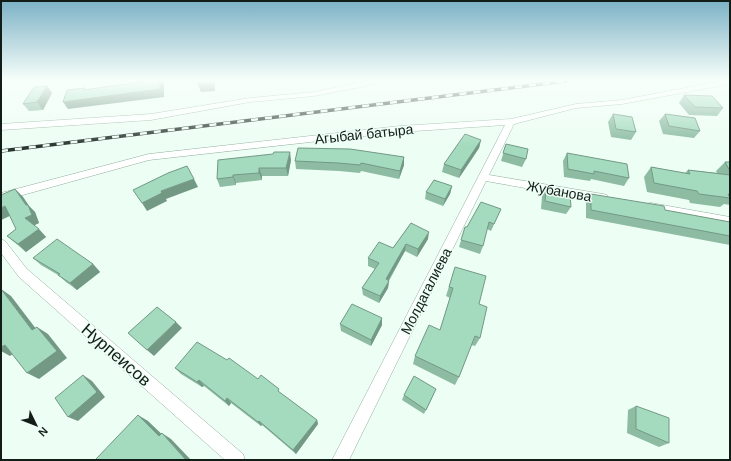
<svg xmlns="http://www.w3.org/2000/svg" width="731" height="461" font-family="Helvetica,sans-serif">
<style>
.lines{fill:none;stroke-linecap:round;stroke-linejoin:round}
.minor-casing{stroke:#93ae9f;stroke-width:1}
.minor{fill:#fff;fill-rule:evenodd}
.rail-casing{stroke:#2c3631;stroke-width:3.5}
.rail{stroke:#edfef4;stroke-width:2.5;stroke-dasharray:7;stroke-linecap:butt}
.wall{fill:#8dbca3}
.shaded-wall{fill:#739985}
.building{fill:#a4dbbe;stroke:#739985}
.labels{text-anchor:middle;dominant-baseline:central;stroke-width:3;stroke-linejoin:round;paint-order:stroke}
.street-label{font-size:14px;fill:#131d18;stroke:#edfef4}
.near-street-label{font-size:17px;fill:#131d18;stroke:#edfef4}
</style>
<rect width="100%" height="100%" fill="#edfef4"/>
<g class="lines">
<defs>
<g id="minor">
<path d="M 368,81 L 385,81 L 381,83 L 314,96 L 250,102 L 151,120 L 1,130 L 1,124 L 151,114 L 250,98 L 314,92 Z"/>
<path d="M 722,81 L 730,81 L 730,84 L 622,104 L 576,108 L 514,124 L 489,175 L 603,194 L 607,195 L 608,198 L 607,201 L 603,202 L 486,181 L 349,460 L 332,460 L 505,125 L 400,132 L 149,160 L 1,201 L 1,193 L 149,154 L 400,126 L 511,119 L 576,104 L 622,100 Z"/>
<path d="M 651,203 L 730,217 L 730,225 L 647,210 L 646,207 L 647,204 Z"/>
<path d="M 1,239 L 5,241 L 27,269 L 243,454 L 245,460 L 225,460 L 19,277 L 1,253 Z"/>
</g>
</defs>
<use href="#minor" class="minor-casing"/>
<use href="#minor" class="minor"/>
<defs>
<path id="rail" d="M 1,151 L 566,81"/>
</defs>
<use href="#rail" class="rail-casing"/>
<use href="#rail" class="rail"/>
</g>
<g class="wall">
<path d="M 47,86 L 52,93 L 43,110 L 29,111 L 23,104 Z"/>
<path d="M 684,95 L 723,108 L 717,116 L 689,115 L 679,103 Z"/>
<path d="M 613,114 L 636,132 L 631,140 L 611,137 L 608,122 Z"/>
<path d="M 665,114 L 700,131 L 694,138 L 663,134 L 659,121 Z"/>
<path d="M 481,140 L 479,148 L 459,178 L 442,172 L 444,164 Z"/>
<path d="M 506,144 L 526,159 L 522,167 L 501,161 Z"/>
<path d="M 567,153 L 629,178 L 624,186 L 591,179 L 590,181 L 564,177 L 563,161 Z"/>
<path d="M 404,157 L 404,165 L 399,179 L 361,171 L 360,173 L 339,171 L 296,169 L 295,161 Z"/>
<path d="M 218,160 L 291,160 L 288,176 L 262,176 L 262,180 L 236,183 L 236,185 L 220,187 L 217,179 Z"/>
<path d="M 725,162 L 730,162 L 730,205 L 724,204 L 720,207 L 690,203 L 689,200 L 647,192 L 644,177 L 651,167 L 685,173 L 688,170 L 717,173 L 716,171 Z"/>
<path d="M 452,186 L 450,194 L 443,206 L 425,199 L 426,192 Z"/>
<path d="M 15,189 L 23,197 L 29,206 L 35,212 L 39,223 L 34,225 L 46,237 L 26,252 L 7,236 L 16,229 L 10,216 L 1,220 Z"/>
<path d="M 546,189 L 571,207 L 566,214 L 541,209 L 542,196 Z"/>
<path d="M 591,194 L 665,210 L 730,222 L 730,245 L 586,218 L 586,202 Z"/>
<path d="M 501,209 L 491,231 L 487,229 L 483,246 L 480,254 L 459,247 L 465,227 L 467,227 Z"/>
<path d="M 411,223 L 428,239 L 417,257 L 405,251 L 389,281 L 388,288 L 379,303 L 363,295 L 362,288 L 375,269 L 368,266 L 368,258 L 393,248 Z"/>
<path d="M 33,258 L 93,264 L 100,272 L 77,290 L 66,282 L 58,275 L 41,265 Z"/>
<path d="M 455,267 L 479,304 L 480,338 L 475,346 L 471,345 L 459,377 L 455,385 L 413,364 L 415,356 L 440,330 L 450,298 L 446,296 Z"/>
<path d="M 382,318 L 382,325 L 371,346 L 341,331 L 340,324 Z"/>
<path d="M 175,368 L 258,379 L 282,394 L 317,420 L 318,424 L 296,454 L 262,425 L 261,426 L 231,403 L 229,406 L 204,386 L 202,387 L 181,374 Z"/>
<path d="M 434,394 L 424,414 L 402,400 L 404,395 Z"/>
<path d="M 636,406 L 669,443 L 659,447 L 627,433 L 628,410 Z"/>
</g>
<g class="shaded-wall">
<path d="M 160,81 L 163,81 L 164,82 L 164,97 L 68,109 L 63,102 Z"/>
<path d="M 212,81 L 215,81 L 215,91 L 201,92 L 198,85 Z"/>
<path d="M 47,86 L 52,93 L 43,110 L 37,102 Z"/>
<path d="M 481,140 L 479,148 L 459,178 L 461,170 Z"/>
<path d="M 290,152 L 291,160 L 288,176 L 286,168 Z"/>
<path d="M 404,157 L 404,165 L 399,179 L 400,171 Z"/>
<path d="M 259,168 L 262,176 L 262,180 L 259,173 Z"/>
<path d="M 233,175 L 236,183 L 236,185 L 233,177 Z"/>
<path d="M 194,179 L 198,187 L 166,199 L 167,201 L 147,211 L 142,203 L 161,191 Z"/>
<path d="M 452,186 L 450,194 L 443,206 L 445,199 Z"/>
<path d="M 15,189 L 23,197 L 29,206 L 35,212 L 39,223 L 33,226 L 25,218 L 26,205 Z"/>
<path d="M 5,206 L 13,214 L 1,220 L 1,208 Z"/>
<path d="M 39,229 L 46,237 L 26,252 L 18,244 Z"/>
<path d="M 429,232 L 428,239 L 417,257 L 418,249 Z"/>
<path d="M 406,244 L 405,251 L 385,286 L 386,279 Z"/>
<path d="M 93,264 L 100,272 L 77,290 L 70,283 Z"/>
<path d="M 389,281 L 388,288 L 379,303 L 380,296 Z"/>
<path d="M 1,289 L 11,296 L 43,338 L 32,330 Z"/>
<path d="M 382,318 L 382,325 L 371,346 L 371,340 Z"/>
<path d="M 176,322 L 182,328 L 154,356 L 147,350 Z"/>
<path d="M 37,327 L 48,334 L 67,358 L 39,379 L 27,373 Z"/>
<path d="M 5,345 L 17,351 L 10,356 L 1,351 L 1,347 Z"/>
<path d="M 83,375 L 92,381 L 105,397 L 78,421 L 68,417 Z"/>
<path d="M 199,380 L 204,386 L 202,387 L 197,382 Z"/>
<path d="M 227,398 L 231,403 L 229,406 L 225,401 Z"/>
<path d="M 138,415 L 148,421 L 169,441 L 159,436 Z"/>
<path d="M 317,420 L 318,424 L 296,454 L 293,450 Z"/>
<path d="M 259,421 L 262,425 L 261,426 L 258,422 Z"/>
<path d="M 162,433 L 171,439 L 191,460 L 186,460 Z"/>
</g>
<g class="building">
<path d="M 145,81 L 160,81 L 160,89 L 63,102 L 67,90 L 85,88 L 84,90 Z"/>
<path d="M 198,81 L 212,81 L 212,83 L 198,85 Z"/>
<path d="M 47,86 L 37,102 L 23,104 L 34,87 Z"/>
<path d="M 684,95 L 712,96 L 723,108 L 695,107 Z"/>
<path d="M 613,114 L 632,117 L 636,132 L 616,129 Z"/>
<path d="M 665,114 L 695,118 L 700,131 L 669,126 Z"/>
<path d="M 465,134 L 481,140 L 461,170 L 444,164 Z"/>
<path d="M 506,144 L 528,149 L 526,159 L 503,153 Z"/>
<path d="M 298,148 L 350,149 L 404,157 L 400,171 L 361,163 L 360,165 L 338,163 L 295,161 Z"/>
<path d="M 274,152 L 290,152 L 286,168 L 259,168 L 259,173 L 233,175 L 233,177 L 217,179 L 218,160 L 273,154 Z"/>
<path d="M 567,153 L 627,164 L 629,178 L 594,171 L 594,174 L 568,169 Z"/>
<path d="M 725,162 L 730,162 L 730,171 Z"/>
<path d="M 187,166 L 194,179 L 161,191 L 162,193 L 142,203 L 133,190 L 168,173 Z"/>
<path d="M 651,167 L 690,174 L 688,170 L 730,175 L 730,195 L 728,194 L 730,198 L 699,194 L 697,191 L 654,183 Z"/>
<path d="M 434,180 L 452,186 L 445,199 L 426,192 Z"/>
<path d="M 15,189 L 26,205 L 28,205 L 32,215 L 25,218 L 39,229 L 18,244 L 7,236 L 16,229 L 5,206 L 1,208 L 1,195 Z"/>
<path d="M 546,189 L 570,194 L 571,207 L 545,201 Z"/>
<path d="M 591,194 L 664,206 L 665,210 L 730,222 L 730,236 L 591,210 Z"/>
<path d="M 481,202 L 501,209 L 494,224 L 489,222 L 483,246 L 461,240 L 465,227 L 467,227 Z"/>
<path d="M 411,223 L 429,232 L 418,249 L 406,244 L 386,279 L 389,281 L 380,296 L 362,288 L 379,263 L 368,258 L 379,242 L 393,248 Z"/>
<path d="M 57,239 L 93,264 L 70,283 L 58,275 L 60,274 L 33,258 Z"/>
<path d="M 455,267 L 486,276 L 479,304 L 487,307 L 480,338 L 475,336 L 459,377 L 415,356 L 429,325 L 440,330 L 453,288 L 449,287 Z"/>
<path d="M 1,289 L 32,330 L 37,327 L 57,351 L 27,373 L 5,345 L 1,347 Z"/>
<path d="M 352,304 L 382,318 L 371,340 L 340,324 Z"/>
<path d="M 157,307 L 176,322 L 147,350 L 128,333 Z"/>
<path d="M 197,342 L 227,360 L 229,358 L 258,379 L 261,375 L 279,389 L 278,391 L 317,420 L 293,450 L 259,421 L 258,422 L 227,398 L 225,401 L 199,380 L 197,382 L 175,368 Z"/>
<path d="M 83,375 L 97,392 L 68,417 L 55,398 Z"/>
<path d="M 414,376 L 436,389 L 426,410 L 404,395 Z"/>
<path d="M 636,406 L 669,418 L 669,443 L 636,429 Z"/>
<path d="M 138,415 L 159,436 L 162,433 L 186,460 L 96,460 L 96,459 Z"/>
</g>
<linearGradient id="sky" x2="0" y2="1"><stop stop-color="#7bb1c5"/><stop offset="0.55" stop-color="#f7fffa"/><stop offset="1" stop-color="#f7fffa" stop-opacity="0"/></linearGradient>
<rect width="731" height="146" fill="url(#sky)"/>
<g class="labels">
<g class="street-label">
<text transform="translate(364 134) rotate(-6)">Агыбай батыра</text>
<text transform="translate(559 191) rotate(10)">Жубанова</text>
<text transform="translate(426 291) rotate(-63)">Молдагалиева</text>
</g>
<g class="near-street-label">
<text transform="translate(116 355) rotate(41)">Нурпеисов</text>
</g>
</g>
<rect width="731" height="461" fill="none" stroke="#131d18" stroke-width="4"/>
<g transform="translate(36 425) rotate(133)" stroke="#edfef4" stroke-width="3" paint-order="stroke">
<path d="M0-3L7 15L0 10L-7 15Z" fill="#131d18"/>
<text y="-6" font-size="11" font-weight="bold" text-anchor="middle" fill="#131d18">N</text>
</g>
</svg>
